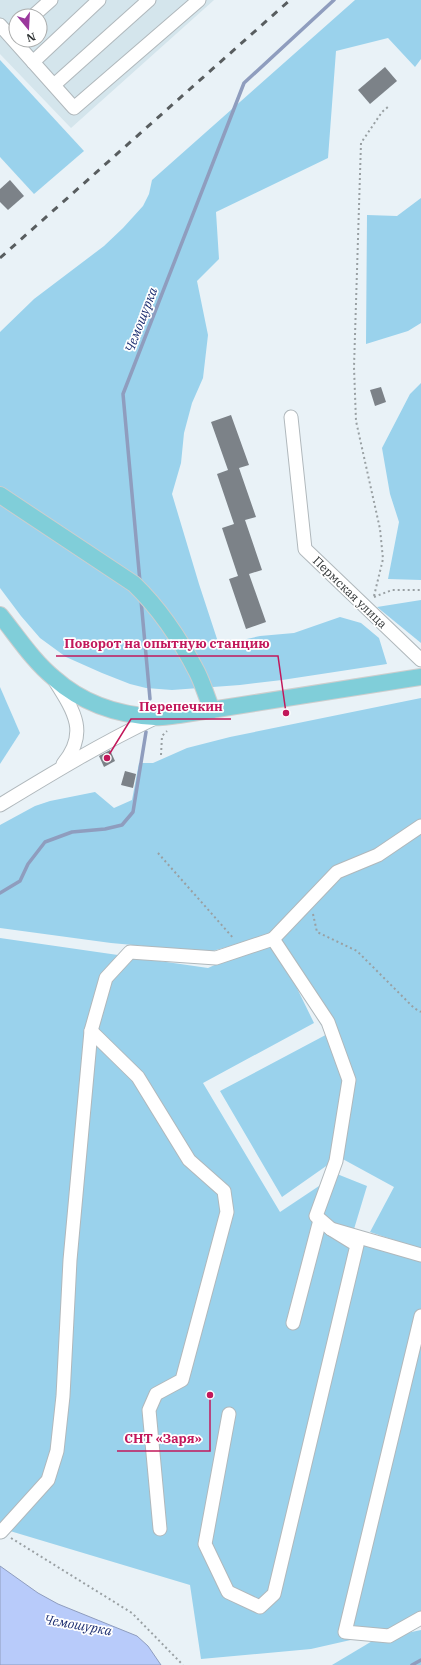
<svg xmlns="http://www.w3.org/2000/svg" width="421" height="1665" font-family="'IBM Plex Serif',serif">
<style>
.built{fill:#d4e5ec;fill-rule:evenodd}
.green{fill:#9ad2ec}
.water{fill:#b8cbfa;stroke:#8f9dbe}
.lines{fill:none;stroke-linecap:round;stroke-linejoin:round}
.stream{stroke:#8f9dbe;stroke-width:3.5}
.building{fill:#7c8288}
.minor-casing{stroke:#b0b8bc;stroke-width:15}
.major-casing{stroke:#cdcece;stroke-width:18}
.path{stroke:#99a0a3;stroke-width:2;stroke-dasharray:2 3;stroke-linecap:butt}
.minor{stroke:#fff;stroke-width:13}
.major{stroke:#80ced9;stroke-width:16}
.rail{stroke:#585d5f;stroke-width:3;stroke-dasharray:7 7;stroke-linecap:butt}
.labels{text-anchor:middle;dominant-baseline:central;stroke-width:3.5;stroke-linejoin:round;paint-order:stroke}
.street-label{font-size:12px;fill:#2e3233;stroke:#fff}
.water-label{font-size:13px;font-style:italic;fill:#1d2f71;stroke:#fff}
.leader{fill:none;stroke:#c2185b;stroke-width:1.5}
.callout-dot{fill:#c2185b;stroke:#fff;stroke-width:1.5}
.callout-label{font-size:13px;text-anchor:middle;font-weight:bold;fill:#c2185b;stroke:#fff;stroke-width:3.5;stroke-linejoin:round;paint-order:stroke}
</style>
<rect width="100%" height="100%" fill="#e9f2f7"/>
<path class="built" d="M 0,0 L 214,0 L 71,128 L 0,54 ZM 16,16 L 40,16 L 40,40 L 16,40 Z"/>
<g class="green">
<path d="M 355,0 L 421,0 L 421,59 L 415,67 L 388,38 L 336,51 L 328,158 L 216,212 L 219,259 L 197,281 L 208,335 L 203,378 L 192,403 L 184,433 L 181,463 L 172,494 L 199,584 L 219,645 L 260,636 L 294,633 L 340,617 L 361,623 L 379,638 L 387,664 L 282,680 L 240,685 L 172,690 L 146,688 L 130,684 L 102,673 L 66,657 L 40,638 L 21,616 L 0,588 L 0,332 L 34,299 L 104,246 L 123,228 L 143,206 L 149,194 L 152,180 Z"/>
<path d="M 0,60 L 84,151 L 34,194 L 0,157 Z"/>
<path d="M 421,198 L 421,323 L 408,331 L 366,344 L 367,215 L 397,216 Z"/>
<path d="M 421,383 L 421,580 L 388,579 L 399,522 L 390,494 L 382,448 L 410,394 Z"/>
<path d="M 421,600 L 421,643 L 377,607 Z"/>
<path d="M 0,687 L 20,733 L 0,764 Z"/>
<path d="M 421,698 L 421,1249 L 370,1232 L 394,1187 L 339,1157 L 282,1197 L 220,1091 L 335,1030 L 277,933 L 209,952 L 111,943 L 0,928 L 0,825 L 35,806 L 50,801 L 95,792 L 114,808 L 132,800 L 139,763 L 153,763 L 187,748 L 230,737 Z"/>
<path d="M 0,938 L 208,968 L 273,939 L 314,1023 L 203,1083 L 280,1212 L 337,1174 L 367,1186 L 351,1239 L 421,1262 L 421,1624 L 311,1649 L 201,1659 L 190,1585 L 0,1528 Z"/>
<path d="M 421,1630 L 421,1665 L 332,1665 L 374,1640 Z"/>
</g>
<path class="water" d="M 0,1566 L 38,1593 L 58,1604 L 137,1636 L 148,1646 L 161,1665 L 0,1665 Z"/>
<g class="lines">
<g class="stream">
<path d="M 140,582 L 123,394 L 244,83 L 334,0"/>
<path d="M 141,600 L 150,699"/>
<path d="M 0,893 L 20,881 L 28,864 L 45,842 L 72,832 L 105,829 L 122,825 L 133,812 L 146,732"/>
<path d="M 412,1665 L 421,1660"/>
</g>
</g>
<g class="building">
<path d="M 385,67 L 397,81 L 370,104 L 358,90 Z"/>
<path d="M 10,180 L 24,196 L 8,210 L 0,202 L 0,189 Z"/>
<path d="M 381,387 L 386,402 L 375,406 L 370,390 Z"/>
<path d="M 231,415 L 249,465 L 239,468 L 256,517 L 245,520 L 262,570 L 249,574 L 266,622 L 246,629 L 229,579 L 238,576 L 222,528 L 234,524 L 217,474 L 228,470 L 211,422 Z"/>
<path d="M 110,750 L 115,761 L 104,767 L 99,756 Z"/>
<path d="M 125,771 L 136,774 L 133,788 L 121,785 Z"/>
</g>
<g class="lines">
<defs>
<g id="minor">
<path d="M 33,16 L 51,0"/>
<path d="M 0,25 L 74,108 L 199,0"/>
<path d="M 33,62 L 99,0"/>
<path d="M 54,85 L 149,0"/>
<path d="M 291,417 L 305,549 L 421,660"/>
<path d="M 55,681 C 74,711 89,733 63,764"/>
<path d="M 0,805 C 51,774 102,743 155,718"/>
<path d="M 273,939 L 328,1022 L 349,1080 L 336,1161 L 316,1216 L 331,1229 L 421,1255"/>
<path d="M 91,1031 L 138,1077 L 189,1160 L 224,1191 L 227,1212 L 182,1380 L 156,1394 L 149,1410 L 160,1529"/>
<path d="M 421,1316 L 345,1632 L 389,1636 L 421,1618"/>
<path d="M 293,1323 L 320,1220"/>
<path d="M 229,1414 L 205,1544 L 228,1592 L 260,1607 L 274,1594 L 357,1245 L 331,1229"/>
<path d="M 1,1532 L 48,1480 L 57,1451 L 63,1396 L 70,1260 L 91,1031 L 106,978 L 130,952 L 216,958 L 273,939 L 337,872 L 378,855 L 421,826"/>
</g>
<g id="major">
<path d="M 0,495 L 134,584 C 160,609 181,641 197,672 C 203,684 207,698 212,710"/>
<path d="M 0,615 C 17,636 33,661 54,678 C 82,703 118,715 155,717 C 163,718 171,716 179,715 L 421,677"/>
</g>
</defs>
<use href="#minor" class="minor-casing"/>
<use href="#major" class="major-casing"/>
<g class="path">
<path d="M 374,596 L 383,559 L 380,529 L 356,421 L 354,367 L 360,174 L 361,143 L 382,112 L 389,106"/>
<path d="M 374,597 L 392,590 L 421,590"/>
<path d="M 161,755 L 162,736 L 167,731"/>
<path d="M 158,853 L 234,939"/>
<path d="M 313,914 L 317,932 L 357,951 L 414,1008 L 421,1012"/>
<path d="M 11,1538 L 132,1613 L 183,1665"/>
</g>
<use href="#minor" class="minor"/>
<use href="#major" class="major"/>
<path class="rail" d="M 0,258 L 290,0"/>
</g>
<g class="labels">
<g class="street-label">
<text transform="translate(350 592) rotate(44)">Пермская улица</text>
</g>
<g class="water-label">
<text transform="translate(141 320) rotate(-69)">Чемошурка</text>
<text transform="translate(78 1625) rotate(10)">Чемошурка</text>
</g>
</g>
<path class="leader" d="M286 713L278 656H56M107 758L131 719H231M210 1395L210 1451H117"/>
<g class="callout-dot">
<circle cx="286" cy="713" r="4"/>
<circle cx="107" cy="758" r="4"/>
<circle cx="210" cy="1395" r="4"/>
</g>
<g class="callout-label">
<text x="167" y="648">Поворот на опытную станцию</text>
<text x="181" y="711">Перепечкин</text>
<text x="163" y="1443">СНТ «Заря»</text>
</g>
<g transform="translate(28 28) rotate(162)"><circle r="19" fill="#ffffff" stroke="#abadad"/>
<path d="M0-3L7 15L0 10L-7 15Z" fill="#9b389d"/>
<text y="-6" font-size="11" font-weight="bold" text-anchor="middle" fill="#2e3233">N</text>
</g>
</svg>
